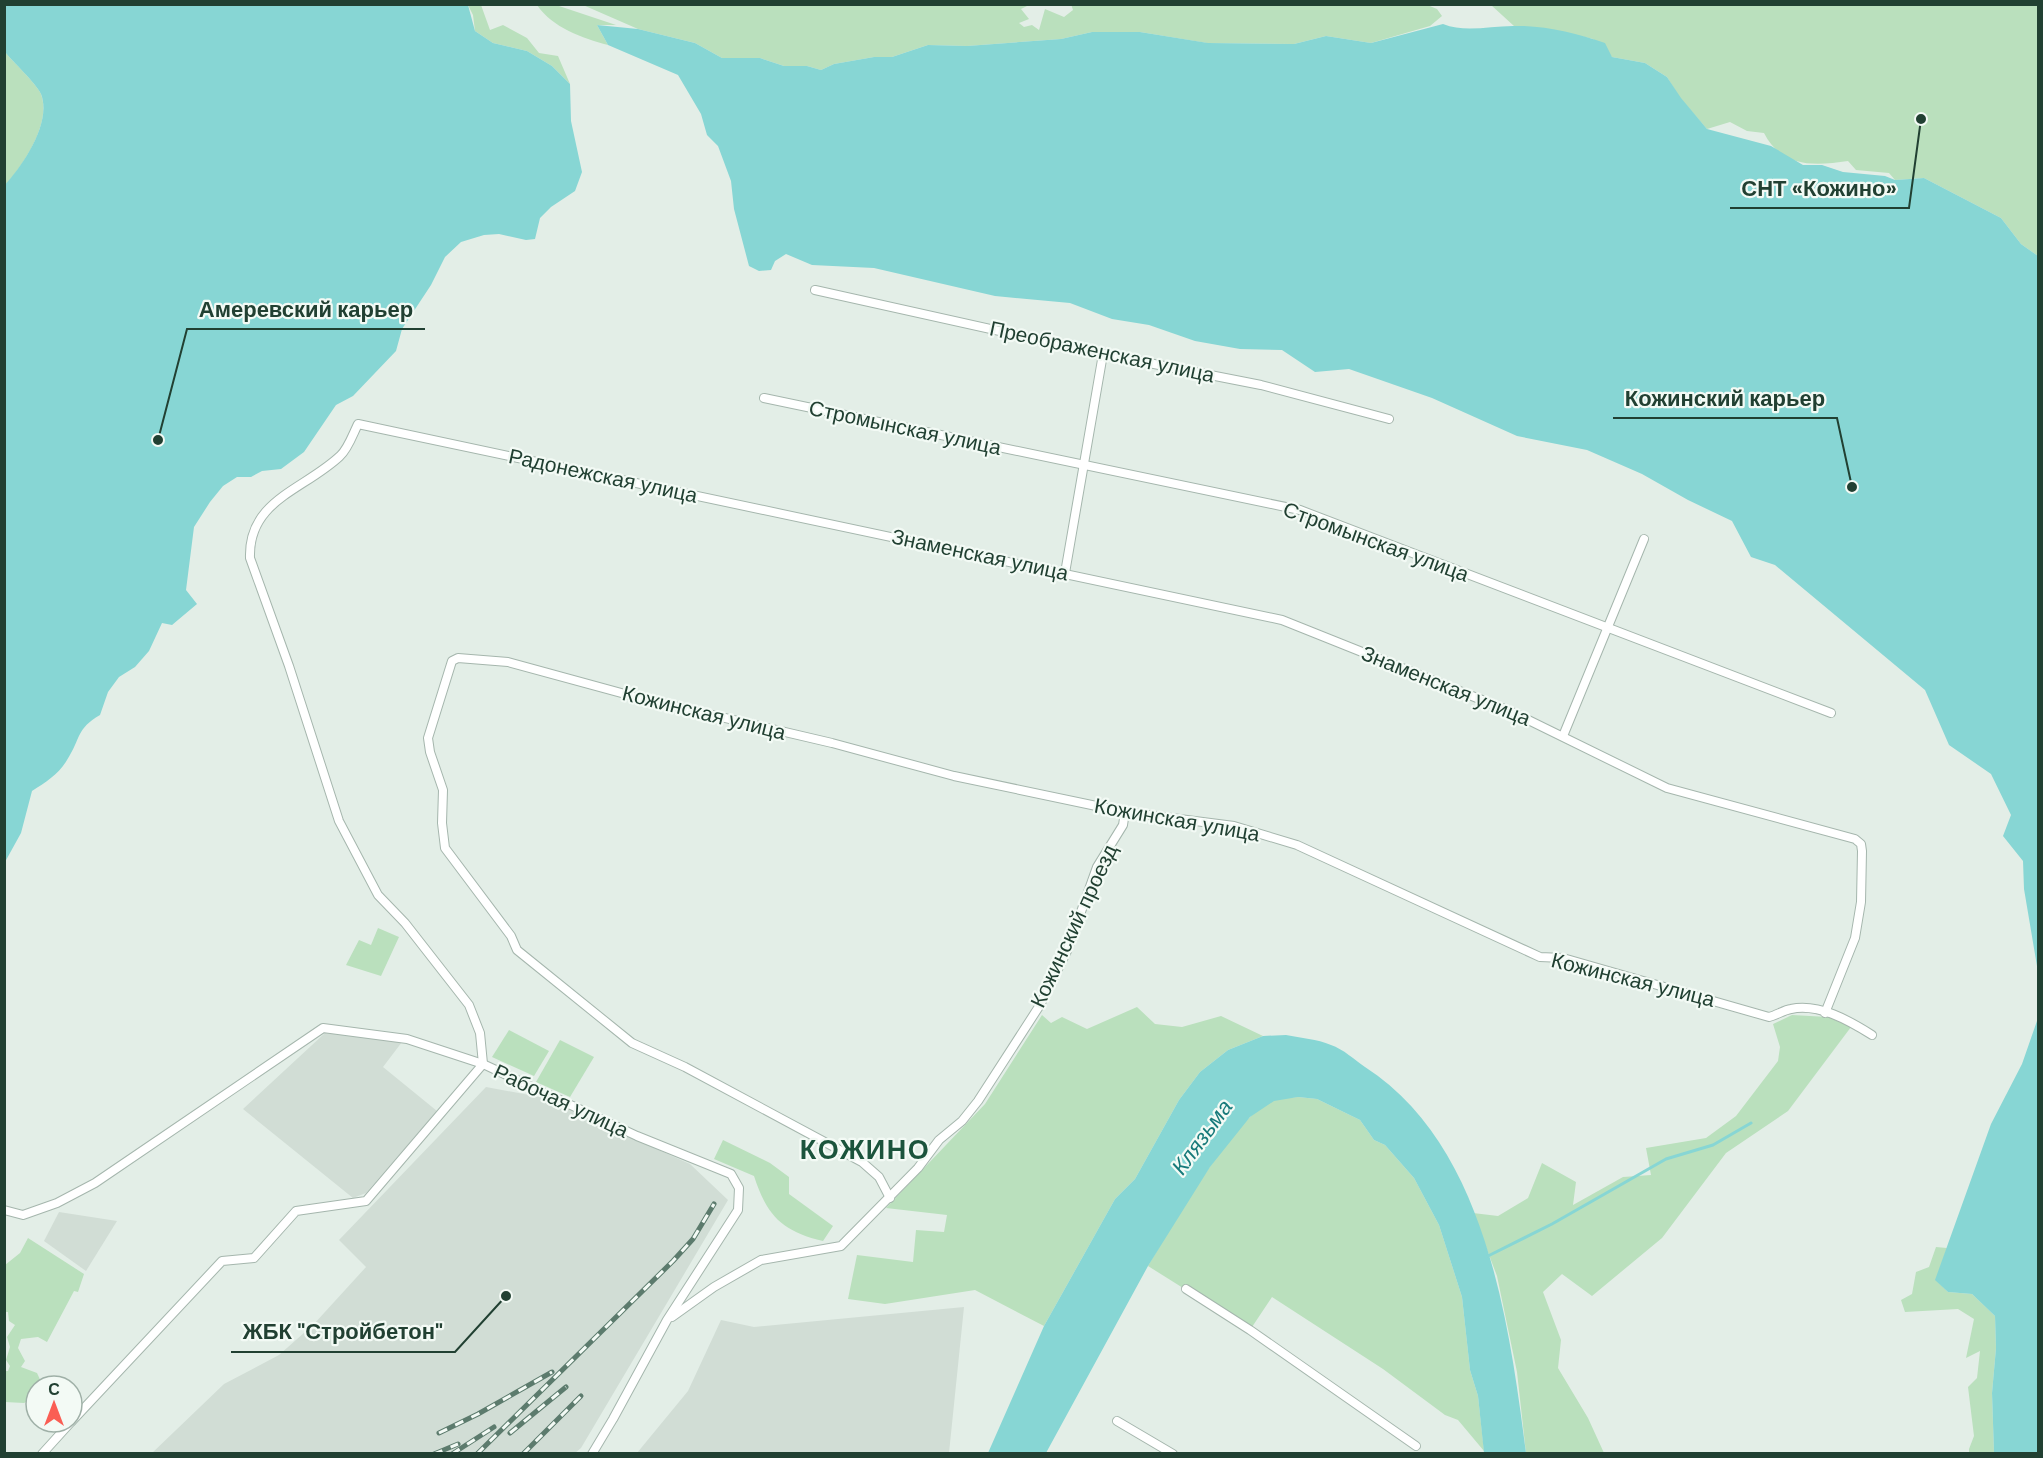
<svg xmlns="http://www.w3.org/2000/svg" width="2043" height="1458" font-family="'DM Sans',sans-serif">
<style>
.built{fill:#d1ddd5}
.green{fill:#bae0bd}
.water{fill:#87d6d4}
.lines{fill:none;stroke-linecap:round;stroke-linejoin:round}
.stream{stroke:#87d6d4;stroke-width:3}
.street-casing{stroke:#a5b6ad;stroke-width:10}
.street{stroke:#fff;stroke-width:8}
.rail-casing{stroke:#5c7b6d;stroke-width:5}
.rail{stroke:#f3faf5;stroke-width:3;stroke-dasharray:9;stroke-linecap:butt}
.labels{text-anchor:middle;dominant-baseline:central;stroke-width:4.5;stroke-linejoin:round;paint-order:stroke}
.street-label{font-size:21px;fill:#214032;stroke:#f3faf5}
.water-label{font-size:22px;font-style:italic;fill:#177a7a;stroke:#f3faf5}
.district-label{font-size:27px;font-weight:bold;letter-spacing:1.5px;fill:#1b543c;stroke:#f3faf5}
.leader{fill:none;stroke:#214032;stroke-width:2}
.callout-dot{fill:#214032;stroke:#f3faf5;stroke-width:2}
.callout-label{font-size:22px;text-anchor:middle;font-weight:bold;fill:#214032;stroke:#f3faf5;stroke-width:4.5;stroke-linejoin:round;paint-order:stroke}
</style>
<rect width="100%" height="100%" fill="#e3eee7"/>
<g class="built">
<path d="M 325,1033 L 402,1042 L 383,1067 L 437,1111 L 366,1193 L 353,1198 L 243,1109 Z"/>
<path d="M 486,1087 L 540,1097 L 690,1164 L 728,1200 L 581,1448 L 575,1453 L 151,1454 L 224,1384 L 279,1355 L 314,1324 L 366,1267 L 339,1240 Z"/>
<path d="M 59,1212 L 117,1221 L 86,1271 L 44,1241 Z"/>
<path d="M 964,1307 L 949,1453 L 637,1453 L 688,1391 L 721,1320 L 754,1327 Z"/>
</g>
<g class="green">
<path d="M 1071,4 L 1425,4 L 1437,9 L 1442,16 L 1430,26 L 1371,43 L 1326,36 L 1294,44 L 1207,43 L 1140,32 L 1092,32 L 1061,39 L 967,46 L 928,45 L 892,57 L 874,57 L 834,64 L 821,70 L 807,66 L 784,66 L 760,58 L 722,58 L 695,43 L 638,29 L 583,5 L 1029,5 L 1021,9 L 1029,19 L 1019,23 L 1024,27 L 1032,25 L 1039,30 L 1045,9 L 1064,17 L 1073,10 Z"/>
<path d="M 468,5 L 481,5 L 490,30 L 503,25 L 527,38 L 539,53 L 558,56 L 570,84 L 552,66 L 527,51 L 493,43 L 475,31 L 473,15 Z"/>
<path d="M 537,5 L 556,5 L 616,25 L 597,25 L 608,45 C 582,38 553,28 537,5 Z"/>
<path d="M 1491,5 L 2038,5 L 2038,256 L 2021,244 L 2001,218 L 1924,178 L 1895,180 L 1889,173 L 1856,170 L 1848,161 C 1814,166 1782,168 1764,133 L 1747,131 L 1730,122 L 1707,129 L 1680,98 L 1667,77 L 1645,63 L 1612,57 L 1593,39 L 1559,31 L 1514,26 Z"/>
<path d="M 5,52 C 13,62 36,83 41,94 C 52,123 23,165 5,186 Z"/>
<path d="M 378,928 L 399,937 L 381,976 L 346,965 L 359,940 L 371,945 Z"/>
<path d="M 1137,1007 L 1155,1024 L 1182,1027 L 1221,1016 L 1263,1036 L 1228,1050 L 1200,1072 L 1179,1100 L 1135,1179 L 1115,1199 L 1044,1326 L 975,1290 L 885,1304 L 848,1299 L 857,1255 L 913,1262 L 916,1230 L 944,1232 L 947,1215 L 886,1208 L 985,1104 L 1042,1015 L 1051,1023 L 1062,1017 L 1087,1029 Z"/>
<path d="M 1792,1015 L 1828,1017 L 1851,1027 L 1788,1111 L 1726,1153 L 1662,1238 L 1592,1296 L 1562,1274 L 1543,1292 L 1561,1340 L 1558,1368 L 1588,1418 L 1604,1453 L 1526,1453 L 1517,1372 L 1497,1276 L 1473,1213 L 1498,1216 L 1528,1198 L 1542,1163 L 1576,1182 L 1573,1205 L 1623,1177 L 1651,1175 L 1646,1148 L 1706,1138 L 1736,1116 L 1778,1061 L 1780,1047 L 1773,1024 Z"/>
<path d="M 509,1030 L 549,1051 L 534,1076 L 492,1057 Z"/>
<path d="M 560,1040 L 594,1057 L 570,1097 L 536,1082 Z"/>
<path d="M 1298,1097 L 1317,1099 L 1360,1120 L 1374,1140 L 1385,1145 L 1414,1178 L 1439,1225 L 1462,1297 L 1470,1370 L 1478,1396 L 1484,1451 L 1458,1420 L 1445,1415 L 1383,1369 L 1272,1297 L 1250,1330 L 1148,1266 C 1172,1227 1234,1115 1274,1100 C 1281,1098 1290,1098 1298,1097 Z"/>
<path d="M 723,1140 L 770,1163 L 789,1177 L 789,1194 L 833,1226 L 823,1241 C 782,1231 767,1216 754,1176 L 714,1159 Z"/>
<path d="M 28,1238 L 84,1274 L 78,1292 L 74,1291 L 47,1342 L 38,1337 L 21,1339 L 18,1348 L 25,1361 L 21,1367 L 37,1373 L 43,1386 L 36,1386 L 36,1397 L 24,1403 L 5,1402 L 5,1371 L 8,1371 L 10,1366 L 6,1360 L 10,1347 L 7,1337 L 15,1325 L 9,1321 L 8,1312 L 5,1312 L 5,1265 L 20,1253 Z"/>
<path d="M 1936,1247 L 1947,1248 L 1936,1280 L 1948,1292 L 1972,1294 L 1995,1316 L 1996,1348 L 1992,1393 L 1994,1453 L 1969,1453 L 1969,1449 L 1974,1436 L 1968,1387 L 1977,1378 L 1980,1351 L 1966,1358 L 1974,1319 L 1958,1309 L 1905,1312 L 1901,1300 L 1912,1294 L 1916,1272 L 1929,1267 Z"/>
</g>
<g class="water">
<path d="M 5,4 L 468,5 L 475,31 L 493,43 L 527,51 L 552,66 L 570,84 L 571,121 L 582,172 L 575,191 L 551,207 L 540,218 L 535,239 L 526,240 L 499,234 L 484,235 L 461,242 L 445,257 L 431,285 L 402,329 L 396,351 L 353,396 L 336,405 L 304,452 L 281,469 L 262,471 L 251,477 L 237,477 L 223,486 L 210,502 L 194,527 L 186,590 L 197,604 L 172,625 L 162,623 L 149,651 L 135,667 L 119,677 L 108,692 L 100,715 C 76,729 81,738 67,760 C 59,774 46,782 32,791 L 21,833 L 5,862 L 4,186 C 23,165 52,123 41,94 C 36,83 13,62 5,52 Z"/>
<path d="M 1443,24 C 1465,33 1489,26 1513,26 C 1543,25 1576,33 1605,43 L 1612,57 L 1645,63 L 1667,77 L 1681,98 L 1707,129 L 1771,146 L 1803,165 L 1822,165 L 1843,172 L 1885,176 L 1895,180 L 1924,178 L 2001,218 L 2021,244 L 2038,256 L 2038,972 L 2024,889 L 2023,861 L 2003,836 L 2011,815 L 1991,774 L 1949,745 L 1925,690 L 1775,565 L 1751,557 L 1732,521 L 1688,500 L 1642,474 L 1587,450 L 1517,436 L 1432,398 L 1349,369 L 1315,372 L 1282,350 L 1240,349 L 1195,341 L 1149,325 L 1112,319 L 1070,303 L 995,296 L 874,268 L 812,265 L 786,254 L 775,261 L 771,270 L 759,271 L 749,266 L 734,209 L 731,181 L 718,146 L 707,135 L 701,114 L 678,75 L 608,45 L 597,25 L 638,29 L 695,43 L 722,58 L 760,58 L 784,66 L 807,66 L 821,70 L 834,64 L 874,57 L 892,57 L 928,45 L 967,46 L 1061,39 L 1092,32 L 1140,32 L 1208,43 L 1294,44 L 1326,36 L 1371,43 Z"/>
<path d="M 2038,1018 L 2038,1453 L 1994,1453 L 1992,1393 L 1996,1348 L 1995,1316 L 1972,1294 L 1948,1292 L 1935,1280 L 1991,1124 L 2022,1064 Z"/>
<path d="M 1286,1035 C 1301,1038 1317,1039 1331,1045 C 1343,1049 1355,1060 1365,1067 C 1486,1145 1509,1322 1526,1453 L 1484,1453 L 1478,1396 L 1470,1370 L 1462,1297 L 1439,1225 L 1414,1178 L 1385,1145 L 1374,1140 L 1360,1120 L 1317,1099 L 1298,1097 L 1274,1101 L 1250,1117 L 1210,1167 L 1148,1266 L 1046,1453 L 988,1453 L 1044,1326 L 1115,1199 L 1135,1179 L 1179,1100 L 1200,1072 L 1228,1050 L 1263,1036 Z"/>
</g>
<g class="lines">
<path class="stream" d="M 1486,1257 L 1552,1224 L 1666,1159 L 1713,1145 L 1751,1123"/>
<defs>
<g id="street">
<path d="M 815,290 L 1103,354 L 1261,385 L 1389,419"/>
<path d="M 764,398 L 1300,510 L 1831,713"/>
<path d="M 1065,573 L 1103,354"/>
<path d="M 1563,736 L 1644,539"/>
<path d="M 483,1064 L 480,1033 L 469,1005 L 405,923 L 378,895 L 339,821 L 289,666 L 250,558 C 248,500 304,490 340,456 C 348,449 353,434 358,424 L 1282,620 L 1512,712 L 1667,788 L 1855,839 L 1861,844 L 1862,851 L 1861,902 L 1855,938 L 1825,1013"/>
<path d="M 890,1198 L 879,1177 L 862,1162 L 685,1067 L 632,1043 L 517,950 L 511,936 L 445,848 L 442,823 L 443,790 L 430,752 L 428,738 L 452,661 L 458,658 L 508,662 L 636,697 L 832,743 L 954,776 L 1125,812 L 1234,826 L 1297,845 L 1540,957 L 1563,958 L 1769,1017 C 1777,1015 1784,1010 1791,1009 C 1819,1003 1850,1021 1872,1035"/>
<path d="M 4,1210 L 23,1215 L 57,1203 L 95,1183 L 323,1028 L 407,1039 L 483,1064 L 637,1136 L 731,1174 L 739,1188 L 738,1210 L 667,1320 L 613,1419 L 592,1454"/>
<path d="M 1186,1289 L 1250,1330 L 1416,1446"/>
<path d="M 672,1317 L 714,1287 L 761,1260 L 841,1246 L 918,1168 L 939,1140 L 962,1121 L 978,1101 L 1040,1005 L 1067,951 L 1097,867 L 1123,825 L 1125,812"/>
<path d="M 72,1421 L 222,1261 L 254,1258 L 296,1211 L 366,1201 L 483,1064"/>
<path d="M 1117,1421 L 1173,1454"/>
<path d="M 42,1454 L 71,1422"/>
</g>
</defs>
<use href="#street" class="street-casing"/>
<use href="#street" class="street"/>
<defs>
<g id="rail">
<path d="M 439,1433 L 478,1414 L 552,1372"/>
<path d="M 510,1433 L 566,1387"/>
<path d="M 434,1454 L 458,1444"/>
<path d="M 452,1454 L 494,1427"/>
<path d="M 477,1454 L 673,1261 L 693,1239 L 714,1204"/>
<path d="M 523,1454 L 581,1396"/>
</g>
</defs>
<use href="#rail" class="rail-casing"/>
<use href="#rail" class="rail"/>
</g>
<g class="labels">
<g class="street-label">
<text transform="translate(1102 352) rotate(12)">Преображенская улица</text>
<text transform="translate(905 428) rotate(12)">Стромынская улица</text>
<text transform="translate(603 476) rotate(12)">Радонежская улица</text>
<text transform="translate(1376 542) rotate(20)">Стромынская улица</text>
<text transform="translate(980 555) rotate(12)">Знаменская улица</text>
<text transform="translate(1446 686) rotate(22)">Знаменская улица</text>
<text transform="translate(704 713) rotate(14)">Кожинская улица</text>
<text transform="translate(1177 820) rotate(10)">Кожинская улица</text>
<text transform="translate(1074 926) rotate(-65)">Кожинский проезд</text>
<text transform="translate(1633 980) rotate(14)">Кожинская улица</text>
<text transform="translate(561 1101) rotate(25)">Рабочая улица</text>
</g>
<g class="water-label">
<text transform="translate(1202 1137) rotate(-54)">Клязьма</text>
</g>
<g class="district-label">
<text x="865" y="1149">КОЖИНО</text>
</g>
</g>
<path class="leader" d="M1921 119L1909 208H1730M158 440L187 329H425M1852 487L1837 418H1613M506 1296L455 1352H231"/>
<g class="callout-dot">
<circle cx="1921" cy="119" r="6"/>
<circle cx="158" cy="440" r="6"/>
<circle cx="1852" cy="487" r="6"/>
<circle cx="506" cy="1296" r="6"/>
</g>
<g class="callout-label">
<text x="1819" y="196">СНТ «Кожино»</text>
<text x="306" y="317">Амеревский карьер</text>
<text x="1725" y="406">Кожинский карьер</text>
<text x="343" y="1339">ЖБК "Стройбетон"</text>
</g>
<rect width="2043" height="1458" fill="none" stroke="#214032" stroke-width="12"/>
<g transform="translate(54 1404)"><circle r="28" fill="#f3faf5" stroke="#9fb0a7" stroke-width="1.5"/>
<path d="M0-4.5L10 22L0 15L-10 22Z" fill="#fa5e54"/>
<text y="-9" font-size="16" font-weight="bold" text-anchor="middle" fill="#214032">С</text>
</g>
</svg>
